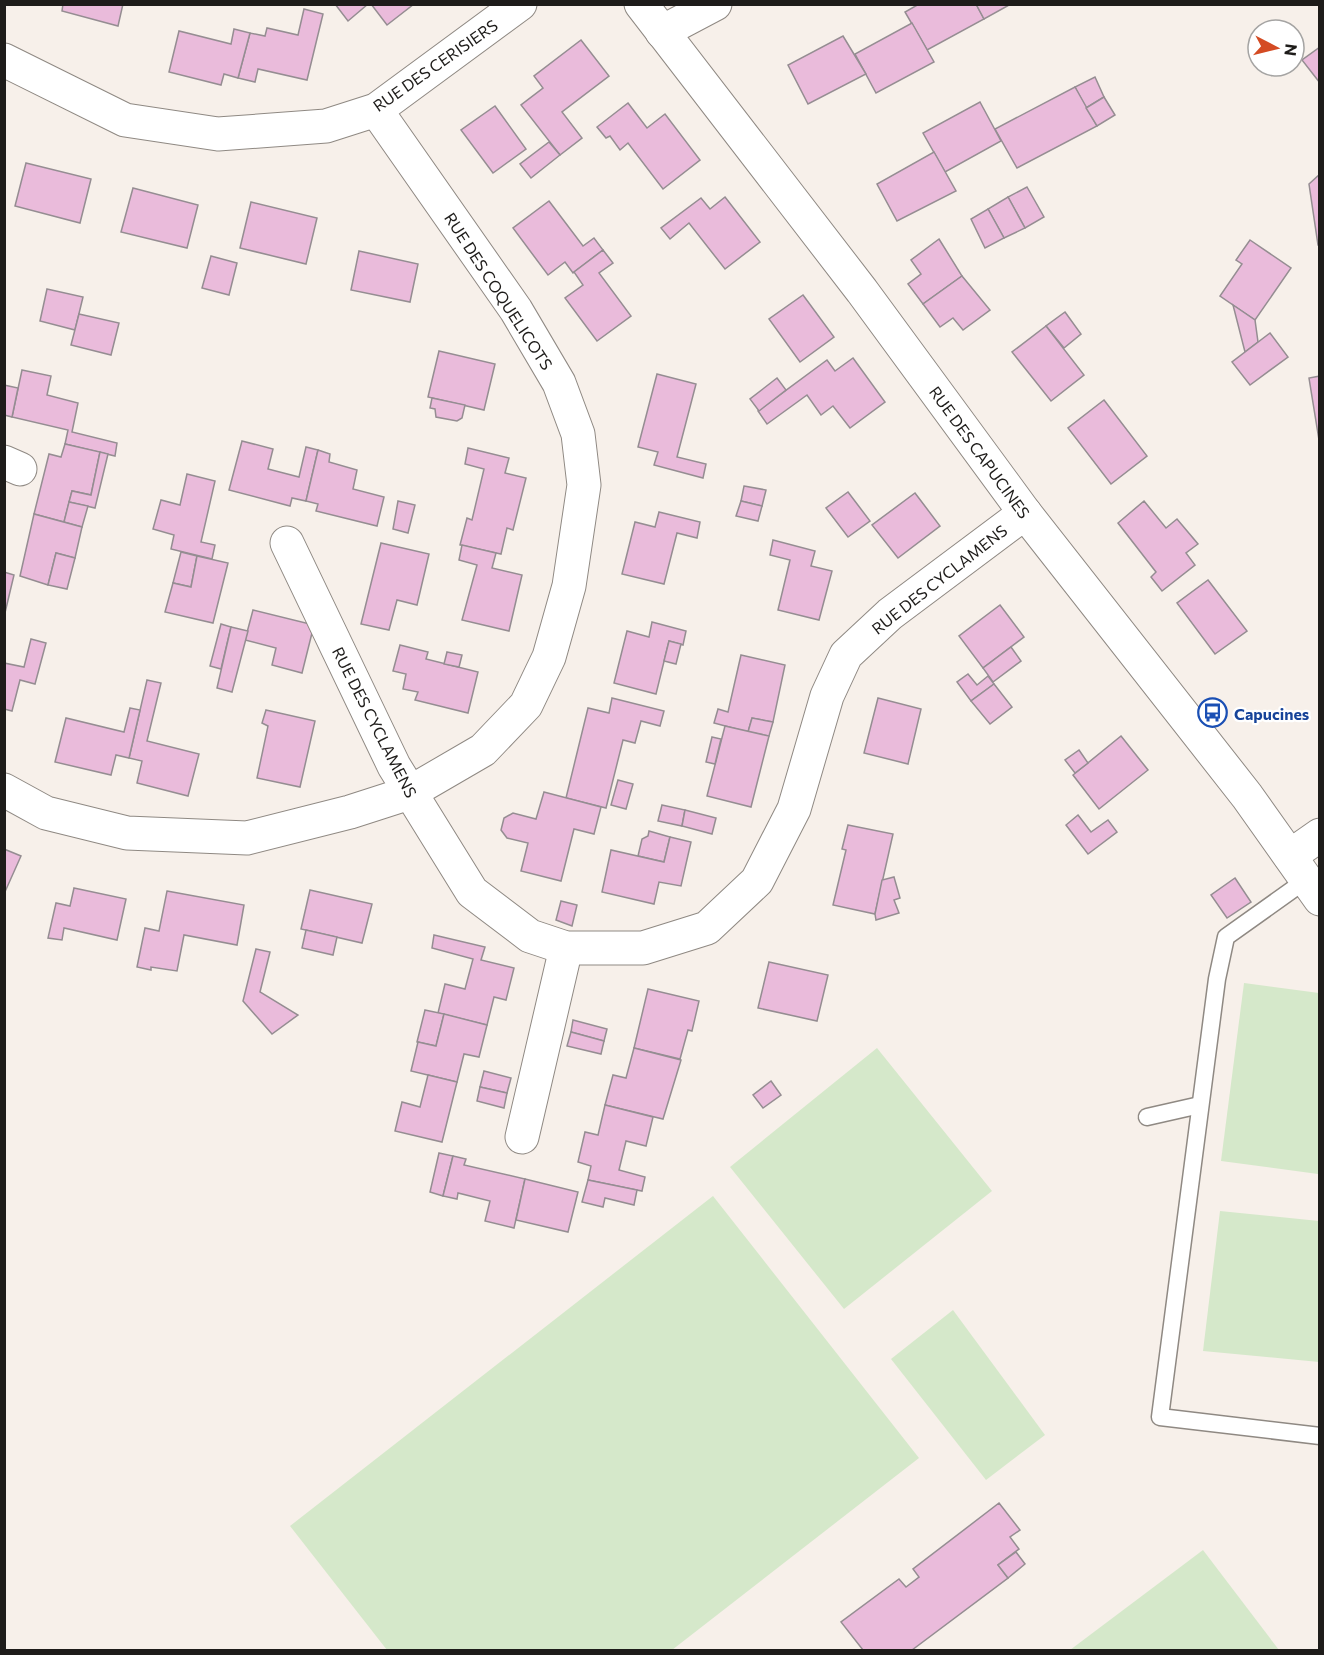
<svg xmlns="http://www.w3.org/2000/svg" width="1324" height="1655" font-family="Commissioner,sans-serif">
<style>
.green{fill:#d5e8ca}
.building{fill:#eabbdb;stroke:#958d92;stroke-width:1.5}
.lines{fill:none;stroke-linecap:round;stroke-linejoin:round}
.lane-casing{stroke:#8f8983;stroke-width:19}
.street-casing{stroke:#8f8983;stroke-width:35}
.secondary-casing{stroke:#8f8983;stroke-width:35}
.lane{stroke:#fff;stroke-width:16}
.street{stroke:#fff;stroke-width:33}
.secondary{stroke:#fff;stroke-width:33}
.labels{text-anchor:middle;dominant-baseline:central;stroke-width:4.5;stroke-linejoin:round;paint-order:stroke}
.street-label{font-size:16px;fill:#1e1c1a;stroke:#fff}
.transit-label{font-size:16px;font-weight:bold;fill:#164399;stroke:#fff;text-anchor:start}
</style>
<rect width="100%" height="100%" fill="#f7f0ea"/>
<g class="green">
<path d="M 1244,983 L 1319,993 L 1318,1174 L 1221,1161 Z"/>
<path d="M 877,1048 L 992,1191 L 844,1309 L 730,1167 Z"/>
<path d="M 713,1196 L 919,1458 L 672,1650 L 387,1650 L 290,1526 Z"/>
<path d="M 1220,1211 L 1319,1221 L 1319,1362 L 1203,1351 Z"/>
<path d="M 953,1310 L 1045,1435 L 986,1480 L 891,1359 Z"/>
<path d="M 1203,1550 L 1279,1650 L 1070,1650 Z"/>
</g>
<g class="building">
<path d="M 63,4 L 123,4 L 118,26 L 62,11 Z"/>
<path d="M 335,4 L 368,4 L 348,21 Z"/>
<path d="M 371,4 L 414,4 L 387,25 Z"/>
<path d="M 919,4 L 976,4 L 984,19 L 927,50 L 905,12 Z"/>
<path d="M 976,4 L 1011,4 L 984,19 Z"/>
<path d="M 304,9 L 323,14 L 307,80 L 258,69 L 255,82 L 238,78 L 250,33 L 265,36 L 267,28 L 298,35 Z"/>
<path d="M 912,23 L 934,62 L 876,93 L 855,54 Z"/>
<path d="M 234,29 L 250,33 L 238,78 L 224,74 L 221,85 L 169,72 L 179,31 L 231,44 Z"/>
<path d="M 843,36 L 866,74 L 808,104 L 788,65 Z"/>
<path d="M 581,40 L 609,76 L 562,112 L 582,138 L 560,155 L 521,105 L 543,88 L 534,76 Z"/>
<path d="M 1320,47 L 1320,83 L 1302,60 Z"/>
<path d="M 1095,77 L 1104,97 L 1086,108 L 1075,87 Z"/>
<path d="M 1075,87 L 1097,126 L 1017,168 L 995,129 Z"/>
<path d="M 1104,97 L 1115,115 L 1097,126 L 1086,108 Z"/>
<path d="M 980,102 L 1001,141 L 945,172 L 923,133 Z"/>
<path d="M 628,103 L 647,128 L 665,114 L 700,160 L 663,189 L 628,143 L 620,150 L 610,136 L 606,138 L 597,127 Z"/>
<path d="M 495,106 L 526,149 L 493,173 L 461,130 Z"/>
<path d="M 549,142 L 560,155 L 531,178 L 520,164 Z"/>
<path d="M 934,152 L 956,191 L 897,221 L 877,184 Z"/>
<path d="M 26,163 L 91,179 L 80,223 L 15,206 Z"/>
<path d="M 1320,174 L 1320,245 L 1318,245 L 1309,184 Z"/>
<path d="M 1027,187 L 1044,217 L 1025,228 L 1008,197 Z"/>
<path d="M 133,188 L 198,205 L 187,248 L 121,232 Z"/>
<path d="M 725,197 L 760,242 L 725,269 L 689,223 L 670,239 L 661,228 L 701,198 L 710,209 Z"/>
<path d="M 1008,197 L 1025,228 L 1004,238 L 988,209 Z"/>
<path d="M 549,201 L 583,246 L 594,238 L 603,250 L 573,273 L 565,262 L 548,275 L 513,228 Z"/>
<path d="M 251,202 L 317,218 L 306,264 L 240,248 Z"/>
<path d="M 988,209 L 1004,238 L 985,248 L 971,219 Z"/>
<path d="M 939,239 L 962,276 L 923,304 L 908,284 L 921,274 L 911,260 Z"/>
<path d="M 1250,240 L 1291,268 L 1255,320 L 1220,296 L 1242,264 L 1236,260 Z"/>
<path d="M 603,250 L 613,263 L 599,273 L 631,316 L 597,341 L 565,298 L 583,285 L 574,272 Z"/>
<path d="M 359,251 L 418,264 L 410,302 L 351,290 Z"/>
<path d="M 211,256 L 237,263 L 229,295 L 202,288 Z"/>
<path d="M 962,276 L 990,310 L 963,330 L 953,318 L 940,327 L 923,304 Z"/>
<path d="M 47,289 L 83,297 L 75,330 L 40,321 Z"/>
<path d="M 803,295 L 834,337 L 800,362 L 769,319 Z"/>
<path d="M 1233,305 L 1255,320 L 1258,342 L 1245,352 Z"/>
<path d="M 1065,312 L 1081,334 L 1064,348 L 1046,326 Z"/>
<path d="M 79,314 L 119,323 L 111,355 L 71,345 Z"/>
<path d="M 1046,326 L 1084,375 L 1051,401 L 1012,352 Z"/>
<path d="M 1270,333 L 1288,357 L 1250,385 L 1232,362 Z"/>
<path d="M 439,351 L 495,364 L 484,410 L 428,397 Z"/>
<path d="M 853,358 L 885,402 L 850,428 L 833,406 L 821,415 L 807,395 L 767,424 L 758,411 L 827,360 L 835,371 Z"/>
<path d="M 22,370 L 51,376 L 47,395 L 78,403 L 72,432 L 117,443 L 115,456 L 65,444 L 68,430 L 12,417 Z"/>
<path d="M 657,374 L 696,384 L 677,457 L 706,464 L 703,478 L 654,465 L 658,452 L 638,447 Z"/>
<path d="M 1320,376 L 1320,440 L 1319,440 L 1309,378 Z"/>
<path d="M 777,378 L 786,390 L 759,411 L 750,399 Z"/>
<path d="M 4,385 L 18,388 L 12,417 L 4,415 Z"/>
<path d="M 432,398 L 465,405 L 462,418 L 457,421 L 436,417 L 435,409 L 430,408 Z"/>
<path d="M 1104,400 L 1147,456 L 1111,484 L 1068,428 Z"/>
<path d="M 242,441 L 273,449 L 268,469 L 299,477 L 306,447 L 318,450 L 306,501 L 292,498 L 290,506 L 229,490 Z"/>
<path d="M 65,444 L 100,452 L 91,495 L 72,491 L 64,522 L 34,514 L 49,454 L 61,457 Z"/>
<path d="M 468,448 L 509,458 L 505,473 L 526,478 L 513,530 L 507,528 L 501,554 L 460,545 L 467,518 L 472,520 L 484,469 L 465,464 Z"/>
<path d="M 318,450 L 330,454 L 329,462 L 357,470 L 353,489 L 384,497 L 377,526 L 316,511 L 318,504 L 306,501 Z"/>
<path d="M 100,452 L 108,454 L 95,508 L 69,502 L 72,491 L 91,495 Z"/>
<path d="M 187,474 L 215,481 L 201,542 L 215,545 L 212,559 L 171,549 L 174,535 L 153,529 L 161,500 L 180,505 Z"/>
<path d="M 744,486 L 766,490 L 762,506 L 741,501 Z"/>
<path d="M 848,492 L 870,521 L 848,537 L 826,508 Z"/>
<path d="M 915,493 L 940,526 L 898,558 L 872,525 Z"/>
<path d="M 398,501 L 415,505 L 408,533 L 393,529 Z"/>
<path d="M 741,501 L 762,506 L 758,521 L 736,516 Z"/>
<path d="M 1144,501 L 1166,528 L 1177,519 L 1198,544 L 1186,553 L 1195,565 L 1162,591 L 1151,577 L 1156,572 L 1118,523 Z"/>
<path d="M 69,502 L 88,506 L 82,527 L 64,522 Z"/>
<path d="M 659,512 L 700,522 L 697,538 L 677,533 L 664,584 L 622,574 L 635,522 L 655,527 Z"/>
<path d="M 34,514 L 82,527 L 75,558 L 56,553 L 48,585 L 20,576 Z"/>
<path d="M 773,540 L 815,551 L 811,566 L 832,571 L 819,620 L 778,610 L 790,560 L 770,555 Z"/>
<path d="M 381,543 L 429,554 L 417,605 L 397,600 L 389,630 L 361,624 Z"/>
<path d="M 462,545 L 496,553 L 492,568 L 522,575 L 509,631 L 462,620 L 477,565 L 459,560 Z"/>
<path d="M 181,552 L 197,556 L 191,587 L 173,583 Z"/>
<path d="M 56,553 L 75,558 L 67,589 L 48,585 Z"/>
<path d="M 197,556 L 228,563 L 213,623 L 165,612 L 173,583 L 191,587 Z"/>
<path d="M 4,572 L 14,575 L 4,617 Z"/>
<path d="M 1208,580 L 1247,631 L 1215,654 L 1177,603 Z"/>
<path d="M 1000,605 L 1024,637 L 983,668 L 959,636 Z"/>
<path d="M 253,610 L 314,625 L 302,673 L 272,665 L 276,648 L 245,640 Z"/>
<path d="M 652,622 L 686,631 L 683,645 L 669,641 L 656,694 L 614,683 L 627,631 L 649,637 Z"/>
<path d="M 221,624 L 231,627 L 221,669 L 210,666 Z"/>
<path d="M 231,627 L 248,631 L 232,692 L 217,688 Z"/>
<path d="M 31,639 L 46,643 L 35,684 L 20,680 L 12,711 L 4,709 L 4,663 L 24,667 Z"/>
<path d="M 669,641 L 681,644 L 676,664 L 664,661 Z"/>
<path d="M 400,645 L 428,652 L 426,659 L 478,672 L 468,713 L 415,700 L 418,692 L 403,689 L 406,674 L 393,671 Z"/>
<path d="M 1011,647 L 1021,661 L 993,682 L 983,668 Z"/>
<path d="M 447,652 L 462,655 L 459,667 L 444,664 Z"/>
<path d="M 741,655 L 785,665 L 773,722 L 752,718 L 748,732 L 714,723 L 718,709 L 728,712 Z"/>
<path d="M 968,674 L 977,685 L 988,676 L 994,684 L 971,701 L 957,682 Z"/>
<path d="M 147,680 L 161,683 L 147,741 L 199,754 L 188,796 L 137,783 L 142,761 L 129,758 Z"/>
<path d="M 994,684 L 1012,707 L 990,724 L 971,701 Z"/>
<path d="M 612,698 L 664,711 L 660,726 L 641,721 L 635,743 L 623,740 L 606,808 L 566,798 L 588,708 L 609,713 Z"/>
<path d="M 878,698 L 921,709 L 908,764 L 864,753 Z"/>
<path d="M 130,708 L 140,710 L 129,758 L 116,755 L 111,775 L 55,762 L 66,718 L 124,732 Z"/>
<path d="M 266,710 L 315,721 L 300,787 L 257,778 L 268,726 L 262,723 Z"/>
<path d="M 752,718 L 773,722 L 769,736 L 748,732 Z"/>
<path d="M 725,726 L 769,736 L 751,807 L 707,796 Z"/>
<path d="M 1121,736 L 1148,770 L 1099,809 L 1073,775 Z"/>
<path d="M 712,737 L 721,739 L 715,764 L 706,762 Z"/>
<path d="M 1079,750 L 1088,763 L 1075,773 L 1065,760 Z"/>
<path d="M 618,780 L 633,784 L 626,809 L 611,805 Z"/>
<path d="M 544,792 L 601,807 L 594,834 L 574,829 L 561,881 L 521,871 L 528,843 L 507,838 L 501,830 L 504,818 L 513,813 L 536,819 Z"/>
<path d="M 662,805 L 685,810 L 682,826 L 658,821 Z"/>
<path d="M 685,810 L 716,818 L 712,834 L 682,826 Z"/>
<path d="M 1078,815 L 1091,832 L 1108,820 L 1117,832 L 1088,854 L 1066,825 Z"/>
<path d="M 848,825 L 893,834 L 875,914 L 833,905 L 846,850 L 842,849 Z"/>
<path d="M 649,831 L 670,837 L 664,862 L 638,856 L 642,839 L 648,836 Z"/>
<path d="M 670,837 L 691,842 L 681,886 L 659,882 L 654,904 L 602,892 L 611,850 L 664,862 Z"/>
<path d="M 4,849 L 21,856 L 4,894 Z"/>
<path d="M 894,877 L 900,898 L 894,900 L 899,913 L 876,920 L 875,914 L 882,880 Z"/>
<path d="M 1235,878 L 1251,902 L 1227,918 L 1211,895 Z"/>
<path d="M 74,888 L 126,899 L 117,940 L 64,928 L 62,940 L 48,938 L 56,903 L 70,906 Z"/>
<path d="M 310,890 L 372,904 L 362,943 L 301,929 Z"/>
<path d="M 167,891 L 244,905 L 237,945 L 184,935 L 177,971 L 151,967 L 151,970 L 137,967 L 145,928 L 159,931 Z"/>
<path d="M 561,901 L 577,905 L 572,926 L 556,920 Z"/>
<path d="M 306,930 L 337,937 L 333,955 L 302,948 Z"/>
<path d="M 434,935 L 485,947 L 481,960 L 514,968 L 506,1000 L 494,997 L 487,1025 L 438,1013 L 445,984 L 465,989 L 473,959 L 432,948 Z"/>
<path d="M 256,949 L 270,952 L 260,992 L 298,1015 L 272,1034 L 243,1001 Z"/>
<path d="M 769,962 L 828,975 L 817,1021 L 758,1008 Z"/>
<path d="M 648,989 L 699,1001 L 692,1031 L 688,1030 L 680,1059 L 634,1048 Z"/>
<path d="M 425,1010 L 444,1014 L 436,1046 L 417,1042 Z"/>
<path d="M 444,1014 L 487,1025 L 479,1057 L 464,1054 L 457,1082 L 411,1071 L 418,1042 L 436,1046 Z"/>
<path d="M 573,1020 L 607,1029 L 604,1041 L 571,1032 Z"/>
<path d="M 571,1032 L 604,1041 L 601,1054 L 567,1046 Z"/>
<path d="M 634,1048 L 681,1060 L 663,1119 L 605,1105 L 613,1075 L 626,1078 Z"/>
<path d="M 484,1071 L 511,1078 L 507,1093 L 480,1087 Z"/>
<path d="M 428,1075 L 457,1082 L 442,1142 L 395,1131 L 402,1102 L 420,1107 Z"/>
<path d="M 771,1081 L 781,1095 L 763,1108 L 753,1095 Z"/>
<path d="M 480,1087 L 507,1093 L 504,1108 L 477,1101 Z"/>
<path d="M 605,1105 L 653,1117 L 646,1146 L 626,1141 L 619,1170 L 645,1177 L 642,1191 L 588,1180 L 591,1166 L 578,1162 L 585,1132 L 598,1135 Z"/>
<path d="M 439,1153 L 453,1156 L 443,1196 L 430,1192 Z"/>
<path d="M 453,1156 L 466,1159 L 464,1165 L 525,1179 L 514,1228 L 485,1221 L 490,1201 L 458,1193 L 457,1199 L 443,1196 Z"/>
<path d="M 525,1179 L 578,1192 L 568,1232 L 516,1220 Z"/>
<path d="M 588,1180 L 637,1190 L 634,1205 L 605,1198 L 603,1207 L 582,1202 Z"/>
<path d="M 999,1503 L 1020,1530 L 1010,1537 L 1019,1549 L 998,1565 L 1008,1578 L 912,1650 L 863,1650 L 841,1622 L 899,1579 L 906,1587 L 919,1577 L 913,1569 Z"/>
<path d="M 1016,1552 L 1025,1564 L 1008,1578 L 998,1565 Z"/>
</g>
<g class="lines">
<defs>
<g id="lane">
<path d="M 1306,880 L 1226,937 L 1217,979 L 1160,1417 L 1320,1436"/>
<path d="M 1147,1117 L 1200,1105"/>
</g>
<g id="street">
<path d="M 662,32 L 715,4"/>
<path d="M 4,60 L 125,120 L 218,134 L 326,126 L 376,110 L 520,4"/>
<path d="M 4,462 L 20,469"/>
<path d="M 287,543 L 394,766 L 472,892 L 530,936 L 566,948 L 643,948 L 707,928 L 757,881 L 794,809 L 827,696 L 846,655 L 890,614 L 1025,513"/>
<path d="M 4,790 L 46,813 L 127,833 L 247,838 L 350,812 L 409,793 L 483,750 L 526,705 L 549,657 L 569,586 L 584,485 L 578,434 L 559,383 L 516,310 L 376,110"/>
<path d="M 1290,856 L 1320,835"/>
<path d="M 522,1137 L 566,948"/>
</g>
<path id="secondary" d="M 641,4 L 862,291 L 1025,513 L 1247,796 L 1320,899"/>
</defs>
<use href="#lane" class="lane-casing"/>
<use href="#street" class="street-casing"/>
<use href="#secondary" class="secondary-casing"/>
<use href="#lane" class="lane"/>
<use href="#street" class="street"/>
<use href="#secondary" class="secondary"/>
</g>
<defs>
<symbol id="bus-ring" viewBox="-11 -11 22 22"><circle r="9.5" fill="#fff" stroke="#1a4fb4" stroke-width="1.5"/><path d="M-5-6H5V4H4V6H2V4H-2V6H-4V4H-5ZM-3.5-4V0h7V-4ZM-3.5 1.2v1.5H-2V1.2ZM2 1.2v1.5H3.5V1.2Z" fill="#1a4fb4"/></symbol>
</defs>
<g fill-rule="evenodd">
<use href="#bus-ring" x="1196" y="696" width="33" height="33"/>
</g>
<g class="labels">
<g class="street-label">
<text transform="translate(435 65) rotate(-35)">RUE DES CERISIERS</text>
<text transform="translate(499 291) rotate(57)">RUE DES COQUELICOTS</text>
<text transform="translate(980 452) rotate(54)">RUE DES CAPUCINES</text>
<text transform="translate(939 579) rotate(-38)">RUE DES CYCLAMENS</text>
<text transform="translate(375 722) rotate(63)">RUE DES CYCLAMENS</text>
</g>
<g class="transit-label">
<text x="1234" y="713">Capucines</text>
</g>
</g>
<rect width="1324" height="1655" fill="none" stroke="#1e1c1a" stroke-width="12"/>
<g transform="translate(1276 48) rotate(97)"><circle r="28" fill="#ffffff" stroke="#a5a4a3" stroke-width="1.5"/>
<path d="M0-4.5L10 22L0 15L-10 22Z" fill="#d44b23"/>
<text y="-9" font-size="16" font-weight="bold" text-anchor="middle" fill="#1e1c1a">N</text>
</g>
</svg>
